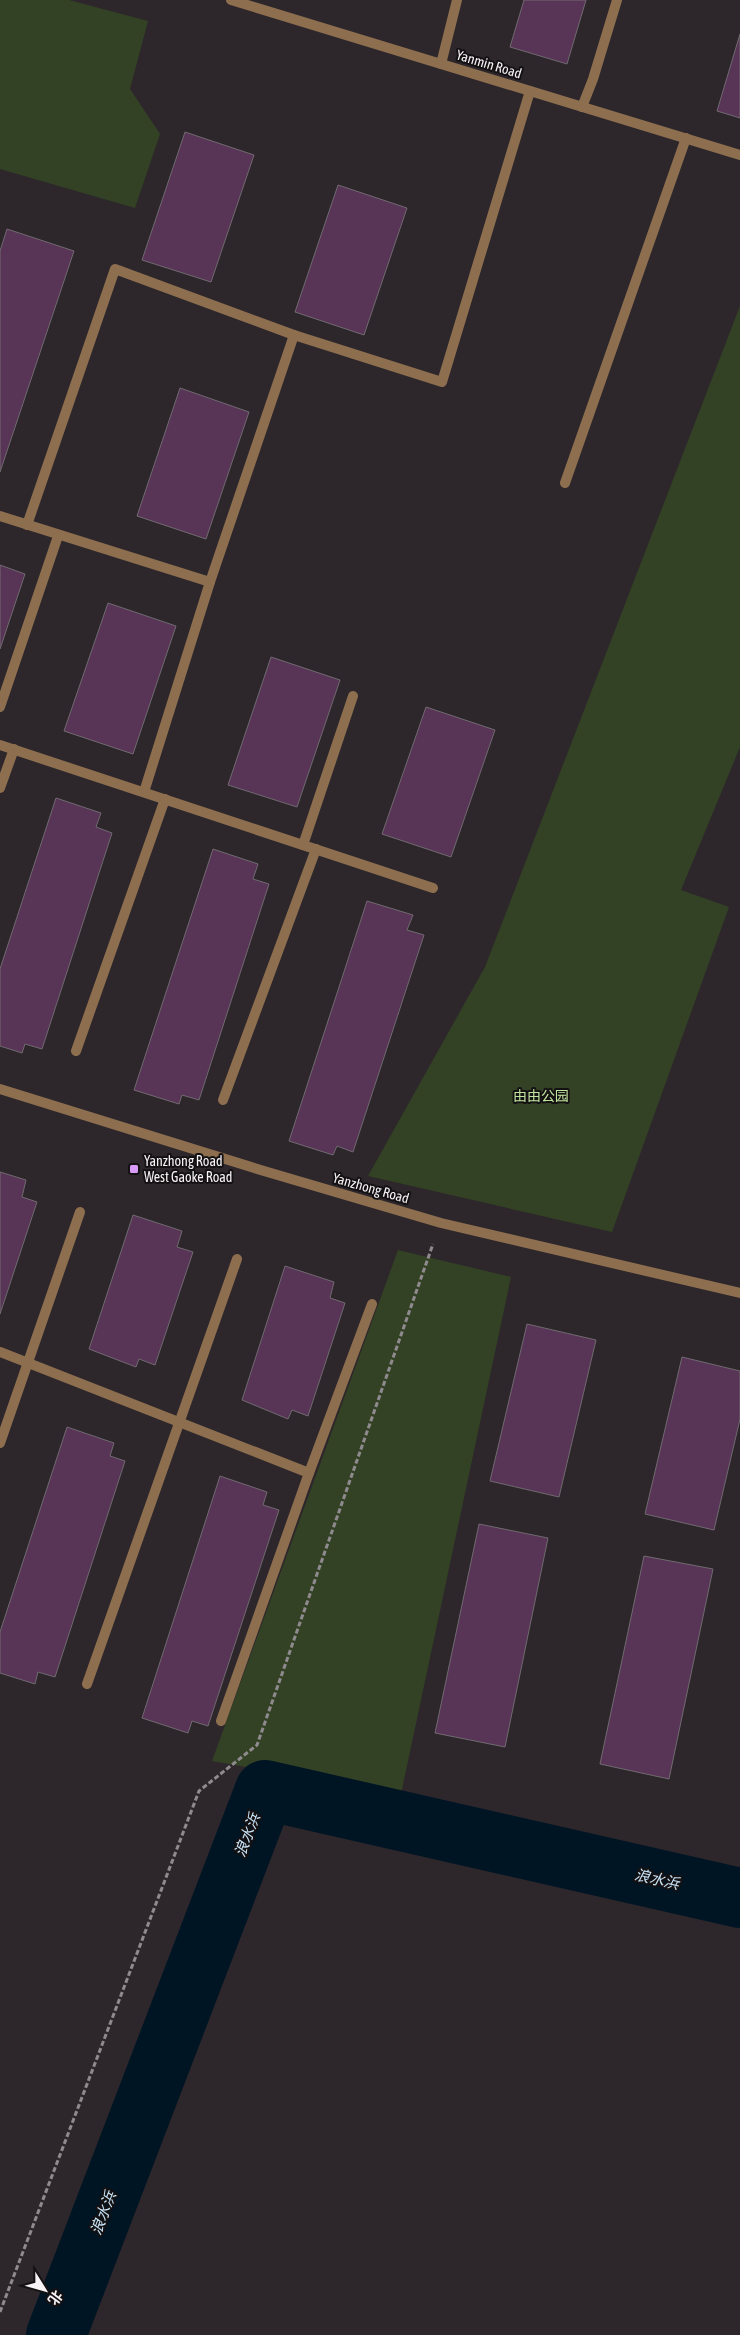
<svg xmlns="http://www.w3.org/2000/svg" width="740" height="2335" font-family="'Asap Condensed','Noto Sans SC',sans-serif">
<style>
.green{fill:#334224}
.lines{fill:none;stroke-linecap:round;stroke-linejoin:round}
.river{stroke:#001524;stroke-width:60}
.building{fill:#583556;stroke:#706a70}
.path{stroke:#8f8a8e;stroke-width:3;stroke-dasharray:5 2.5;stroke-linecap:butt}
.lane{stroke:#8d6f4f;stroke-width:10}
.street{stroke:#8d6f4f;stroke-width:10}
.poi-dot{fill:#d99af7;stroke:#141113;stroke-width:2}
.labels{text-anchor:middle;dominant-baseline:central;stroke-width:4;stroke-linejoin:round;paint-order:stroke}
.street-label{font-size:14px;fill:#f6f2f5;stroke:#141113}
.park-label{font-size:14px;fill:#c0e49d;stroke:#141113}
.poi-label{font-size:14px;fill:#f6f2f5;stroke:#141113;text-anchor:start}
.water-label{font-size:15px;font-style:italic;fill:#c9e5f9;stroke:#141113}
</style>
<rect width="100%" height="100%" fill="#2d272c"/>
<g class="green">
<path d="M 0,0 L 69,0 L 148,21 L 130,89 L 160,134 L 135,208 L 0,169 Z"/>
<path d="M 740,306 L 740,747 L 681,890 L 729,907 L 612,1232 L 368,1176 L 485,967 Z"/>
<path d="M 398,1250 L 511,1277 L 401,1794 L 212,1761 Z"/>
</g>
<g class="lines">
<path class="river" d="M 56,2335 L 265,1790 L 740,1898"/>
</g>
<g class="building">
<path d="M 524,0 L 586,0 L 567,64 L 510,47 Z"/>
<path d="M 740,34 L 740,118 L 717,111 Z"/>
<path d="M 185,132 L 254,155 L 211,282 L 142,260 Z"/>
<path d="M 338,185 L 407,208 L 364,335 L 295,312 Z"/>
<path d="M 7,229 L 74,251 L 0,472 L 0,251 Z"/>
<path d="M 180,388 L 249,412 L 206,539 L 137,516 Z"/>
<path d="M 0,565 L 25,574 L 0,649 Z"/>
<path d="M 108,603 L 176,626 L 133,754 L 64,731 Z"/>
<path d="M 271,657 L 340,680 L 297,807 L 228,785 Z"/>
<path d="M 426,707 L 495,730 L 451,857 L 382,834 Z"/>
<path d="M 56,798 L 101,813 L 96,827 L 112,833 L 42,1049 L 25,1044 L 22,1053 L 0,1046 L 0,969 Z"/>
<path d="M 213,849 L 258,864 L 253,879 L 269,884 L 199,1100 L 182,1095 L 179,1104 L 134,1090 Z"/>
<path d="M 367,901 L 413,915 L 407,930 L 424,935 L 353,1152 L 337,1146 L 333,1155 L 289,1141 Z"/>
<path d="M 0,1172 L 26,1180 L 22,1197 L 37,1202 L 0,1314 Z"/>
<path d="M 133,1215 L 182,1231 L 177,1247 L 193,1252 L 155,1365 L 139,1359 L 136,1367 L 89,1349 Z"/>
<path d="M 285,1266 L 334,1282 L 330,1298 L 345,1303 L 308,1416 L 292,1410 L 288,1419 L 242,1400 Z"/>
<path d="M 527,1324 L 596,1340 L 559,1497 L 490,1481 Z"/>
<path d="M 682,1357 L 740,1371 L 740,1419 L 714,1530 L 645,1514 Z"/>
<path d="M 67,1427 L 114,1443 L 110,1456 L 125,1461 L 55,1677 L 38,1672 L 35,1684 L 0,1673 L 0,1632 Z"/>
<path d="M 220,1476 L 267,1492 L 263,1505 L 279,1510 L 208,1726 L 192,1721 L 188,1733 L 142,1718 Z"/>
<path d="M 479,1524 L 548,1538 L 505,1747 L 435,1733 Z"/>
<path d="M 644,1556 L 713,1569 L 669,1779 L 600,1764 Z"/>
</g>
<g class="lines">
<path class="path" d="M 0,2312 L 199,1791 L 257,1745 L 433,1244"/>
<g class="lane">
<path d="M 441,64 L 457,0"/>
<path d="M 582,107 L 593,79 L 617,0"/>
<path d="M 565,483 L 686,138"/>
<path d="M 0,516 L 210,582"/>
<path d="M 27,525 L 115,269 L 294,335 L 442,382 L 530,91"/>
<path d="M 0,707 L 58,536"/>
<path d="M 0,745 L 433,888"/>
<path d="M 0,788 L 14,749"/>
<path d="M 144,792 L 210,582 L 294,335"/>
<path d="M 303,845 L 353,696"/>
<path d="M 76,1051 L 165,799"/>
<path d="M 223,1100 L 316,849"/>
<path d="M 0,1352 L 309,1473"/>
<path d="M 0,1443 L 80,1212"/>
<path d="M 87,1684 L 237,1259"/>
<path d="M 221,1721 L 309,1473 L 372,1304"/>
</g>
<g class="street">
<path d="M 231,0 L 740,155"/>
<path d="M 0,1089 L 264,1171 L 441,1223 L 740,1293"/>
</g>
</g>
<rect class="poi-dot" x="129" y="1164" width="10" height="10" rx="2.5"/>
<g class="labels">
<g class="street-label">
<text transform="translate(489 64) rotate(17)">Yanmin Road</text>
<text transform="translate(371 1188) rotate(16)">Yanzhong Road</text>
</g>
<g class="park-label">
<text x="541" y="1096">由由公园</text>
</g>
<g class="poi-label">
<text x="144" y="1161">Yanzhong Road<tspan x="144" dy="16">West Gaoke Road</tspan></text>
</g>
<g class="water-label">
<text transform="translate(247 1835) rotate(-69)">浪水浜</text>
<text transform="translate(657 1879) rotate(13)">浪水浜</text>
<text transform="translate(103 2213) rotate(-69)">浪水浜</text>
</g>
</g>
<g transform="translate(45 2290) rotate(127)" stroke="#141113" stroke-width="4" paint-order="stroke">
<path d="M0-4L9 19L0 12L-9 19Z" fill="#f6f2f5"/>
<text y="-8" font-size="14" font-weight="bold" text-anchor="middle" fill="#f6f2f5">北</text>
</g>
</svg>
